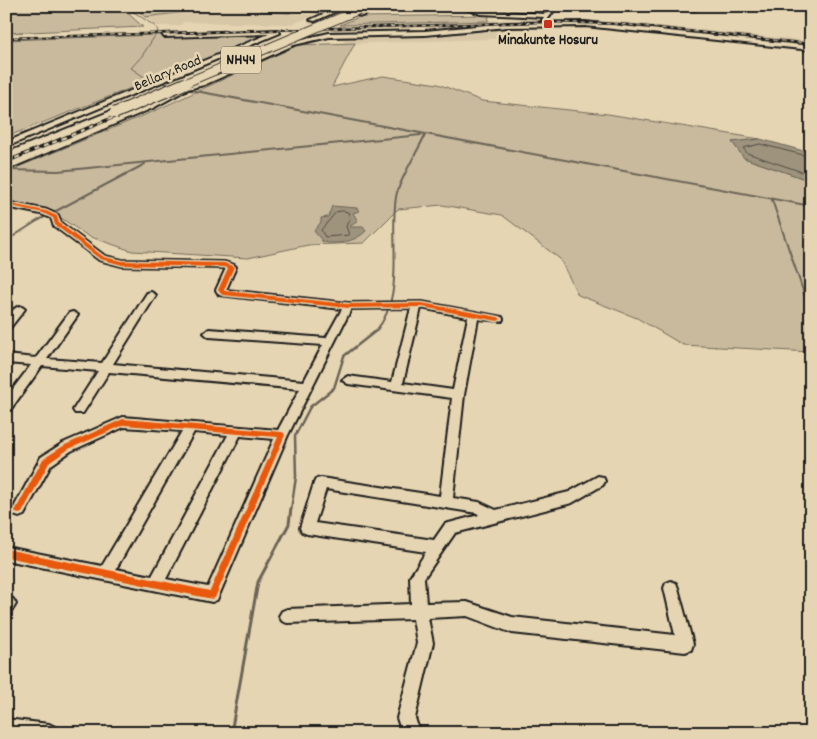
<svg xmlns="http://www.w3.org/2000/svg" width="817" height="739" font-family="Dekko,sans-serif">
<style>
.built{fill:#d7c7a7}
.green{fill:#c9ba9d;stroke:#726b5c}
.water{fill:#9e937d;stroke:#6a6356}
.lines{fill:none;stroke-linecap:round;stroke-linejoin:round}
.shore{stroke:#504c43;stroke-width:1}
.stream-far3{stroke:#6a6356;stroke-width:1}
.stream-far2{stroke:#6a6356;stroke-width:2}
.stream-far1{stroke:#6a6356;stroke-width:2.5}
.stream{stroke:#6a6356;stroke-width:3}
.minor-casing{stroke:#1c1c1c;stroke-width:4}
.major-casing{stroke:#1c1c1c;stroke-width:4}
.highway-casing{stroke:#1c1c1c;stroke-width:4}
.minor{fill:#e6d5b2;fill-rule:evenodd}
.major{fill:#e6d5b2;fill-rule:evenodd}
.highway{fill:#e6d5b2;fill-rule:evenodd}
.rail-far1-casing{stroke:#1c1c1c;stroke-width:2.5}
.rail-casing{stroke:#1c1c1c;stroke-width:3}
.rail-far1{stroke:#e6d5b2;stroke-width:1;stroke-dasharray:4;stroke-linecap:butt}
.rail{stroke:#e6d5b2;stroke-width:2;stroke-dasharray:5;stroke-linecap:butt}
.highway-bridge-far1-casing{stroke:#1c1c1c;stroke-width:10;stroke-linecap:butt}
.highway-bridge-casing{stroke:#1c1c1c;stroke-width:13;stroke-linecap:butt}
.highway-bridge-far1{stroke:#e6d5b2;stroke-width:8}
.highway-bridge{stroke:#e6d5b2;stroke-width:11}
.cycleway-casing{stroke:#e6d5b2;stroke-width:3}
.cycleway{fill:#e8590c;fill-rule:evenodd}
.poi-dot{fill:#c8321e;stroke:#e6d5b2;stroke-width:2}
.labels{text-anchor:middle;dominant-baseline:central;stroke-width:5;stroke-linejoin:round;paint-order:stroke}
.far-poi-label{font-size:15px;font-weight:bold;fill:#1c1c1c;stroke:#e6d5b2}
.far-street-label{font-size:15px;fill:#1c1c1c;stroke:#e6d5b2}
.shield{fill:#e6d5b2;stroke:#595449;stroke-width:1}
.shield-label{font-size:16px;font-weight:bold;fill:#1c1c1c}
</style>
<rect width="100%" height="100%" fill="#e6d5b2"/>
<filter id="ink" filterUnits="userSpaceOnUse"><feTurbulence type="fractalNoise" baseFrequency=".02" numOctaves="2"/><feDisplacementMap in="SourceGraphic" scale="10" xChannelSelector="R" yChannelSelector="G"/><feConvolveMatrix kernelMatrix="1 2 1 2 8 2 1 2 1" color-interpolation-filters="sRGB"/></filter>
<g filter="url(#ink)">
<g class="built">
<path d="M 202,6 L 263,6 L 261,11 L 315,15 L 293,24 L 184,22 L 179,26 L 156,26 L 146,17 L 202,10 Z"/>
<path d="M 525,19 L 641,24 L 811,41 L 811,45 L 630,26 L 576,23 L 315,30 L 325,26 Z"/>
<path d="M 510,26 L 517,38 L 343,44 L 346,35 L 427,34 Z"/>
</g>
<g class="green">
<path d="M 6,6 L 120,6 L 143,27 L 6,33 Z"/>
<path d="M 134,6 L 202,6 L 202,10 L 145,17 Z"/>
<path d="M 263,6 L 340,6 L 322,13 L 292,10 L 290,13 L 260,11 Z"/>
<path d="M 489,15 L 488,21 L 340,25 L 359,17 Z"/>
<path d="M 277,31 L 6,137 L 6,40 Z"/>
<path d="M 355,43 L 332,87 L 383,76 L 438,84 L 482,101 L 608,114 L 760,139 L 732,142 L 744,158 L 811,181 L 811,352 L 683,345 L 637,318 L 578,295 L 560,259 L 502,215 L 442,205 L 398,209 L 364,243 L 308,245 L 248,258 L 132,251 L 88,236 L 46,208 L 6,201 L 6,172 L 152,112 L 298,45 Z"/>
</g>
<g class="water">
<path d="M 760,139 L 811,153 L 811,181 L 744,158 L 732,142 Z"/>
<path d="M 332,206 L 357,208 L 359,211 L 353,213 L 358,221 L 349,227 L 363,227 L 366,231 C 355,242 337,245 323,242 L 314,231 L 321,222 L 321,218 L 328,217 Z"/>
</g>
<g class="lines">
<g class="shore">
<path d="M 811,157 L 760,144 L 743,148 L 747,153 L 811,175"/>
<path d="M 343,211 L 348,212 L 350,218 L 346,226 L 349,235 L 325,237 L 321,230 L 336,212 Z"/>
</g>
<path class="stream-far3" d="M 125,6 L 156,27 L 158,31 L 142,56 L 131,68 L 147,79 L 169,84"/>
<g class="stream-far2">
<path d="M 164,83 L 172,85"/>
<path d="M 185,89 L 811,206"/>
<path d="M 6,170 L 58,171 L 421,135"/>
<path d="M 772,200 L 811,314"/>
<path d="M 6,241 L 37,221 L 145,164"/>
<path d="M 376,331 C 406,295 389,240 396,197 C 398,182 418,151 425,135"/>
</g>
<path class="stream-far1" d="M 291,510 L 296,477 L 295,436 L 310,407 L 334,388 L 344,356 L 377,330"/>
<path class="stream" d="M 231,733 L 258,582 L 289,524 L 291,508"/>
<defs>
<g id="minor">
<path d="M 341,6 L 348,6 L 315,21 L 310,20 Z"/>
<path d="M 374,6 L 381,6 L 362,16 L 357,15 Z"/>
<path d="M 458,6 L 466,6 L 481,10 L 546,14 L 552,6 L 557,6 L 543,26 L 540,24 L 544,17 L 481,14 Z"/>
<path d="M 669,6 L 692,6 L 698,8 L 695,10 Z"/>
<path d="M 278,30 L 280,33 L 6,147 L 6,142 L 269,34 L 164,37 L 162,34 Z"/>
<path d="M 6,202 L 47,210 L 58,215 L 61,223 L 105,256 L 122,260 L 224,262 L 234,265 L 236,267 L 226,290 L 348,303 L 422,302 L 502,317 L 503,319 L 502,321 L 478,319 L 464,395 L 453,498 L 479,502 L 496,510 L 569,492 L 598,476 L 603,477 L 605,481 L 603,485 L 572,503 L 455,533 L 424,578 L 426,603 L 467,602 L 512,617 L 675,635 L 664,588 L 666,583 L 671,581 L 676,583 L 678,588 L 693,644 L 691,650 L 685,652 L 512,633 L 467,616 L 428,618 L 433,643 L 415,718 L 420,733 L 402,733 L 397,718 L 417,643 L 413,619 L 287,623 L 282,621 L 279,616 L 282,611 L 287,609 L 411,604 L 410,577 L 426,552 L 307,534 L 302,532 L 300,528 L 314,483 L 316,479 L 321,478 L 440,496 L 452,398 L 348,384 L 342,380 L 348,376 L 392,382 L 411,308 L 351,309 L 288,435 L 217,600 L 212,602 L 6,560 L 6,547 L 102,566 L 182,431 L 124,427 L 71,451 L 51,465 L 24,515 L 19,517 L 14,515 L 12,511 L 41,457 L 63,443 L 123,417 L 278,430 L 300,389 L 109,372 L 83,413 L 75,413 L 73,410 L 98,371 L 42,366 L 11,409 L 7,410 L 6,398 L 31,365 L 6,363 L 6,355 L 36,358 L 69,313 L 73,312 L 78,315 L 47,359 L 102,363 L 147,293 L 151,292 L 156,295 L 113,364 L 304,381 L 323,345 L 209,337 L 204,333 L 209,329 L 326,338 L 342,309 L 219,295 L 216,290 L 226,268 L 224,268 L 122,266 L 99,260 L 54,226 L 51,218 L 41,214 L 6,207 ZM 421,308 L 468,317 L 453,390 L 403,383 ZM 194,432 L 228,435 L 152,576 L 116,569 ZM 240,436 L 274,439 L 208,587 L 166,579 ZM 326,489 L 477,513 L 479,515 L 445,524 L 434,540 L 315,523 Z"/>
<path d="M 20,306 L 25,309 L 10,328 L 6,329 C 6,319 10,309 20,306 Z"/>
<path d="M 6,597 L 13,599 L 16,604 L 13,609 L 6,611 Z"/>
<path d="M 6,719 L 49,724 L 55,727 L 58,733 L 6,733 Z"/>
</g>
<path id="major" d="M 585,22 L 811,46 L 811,50 L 585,26 L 507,27 L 425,35 L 329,37 L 294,45 L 204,85 L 188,89 L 153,108 L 6,170 L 6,163 L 147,104 L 182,85 L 198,81 L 290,42 L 329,33 L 425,31 L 507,23 Z"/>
<path id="highway" d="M 111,111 L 120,113 L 6,160 L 6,153 Z"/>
</defs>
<use href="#minor" class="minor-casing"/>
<use href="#major" class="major-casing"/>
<use href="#highway" class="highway-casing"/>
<use href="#minor" class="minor"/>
<use href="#major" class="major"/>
<use href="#highway" class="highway"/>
<defs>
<g id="rail-far1">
<path d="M 6,38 L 544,22 L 620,24 L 811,44"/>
<path d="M 216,74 L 374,6"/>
</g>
<path id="rail" d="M 6,162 L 134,109"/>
</defs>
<use href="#rail-far1" class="rail-far1-casing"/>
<use href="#rail" class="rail-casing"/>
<use href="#rail-far1" class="rail-far1"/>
<use href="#rail" class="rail"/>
<defs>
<path id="highway-bridge-far1" d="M 183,84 L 368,6"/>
<path id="highway-bridge" d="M 115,113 L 186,83"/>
</defs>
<use href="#highway-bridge-far1" class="highway-bridge-far1-casing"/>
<use href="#highway-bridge" class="highway-bridge-casing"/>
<use href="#highway-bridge-far1" class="highway-bridge-far1"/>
<use href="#highway-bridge" class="highway-bridge"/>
<defs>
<g id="cycleway">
<path d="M 6,203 L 46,211 L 57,216 L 59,223 L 104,257 L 122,261 L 224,263 L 233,266 L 234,267 L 224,290 L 225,291 L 348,304 L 422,303 L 498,317 L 501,319 L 498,321 L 422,307 L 348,308 L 223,295 L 221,294 L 218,290 L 228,268 L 224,267 L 122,265 L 100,259 L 55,225 L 53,218 L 43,213 L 6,205 Z"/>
<path d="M 123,419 L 282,432 L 284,433 L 285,435 L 215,598 L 212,599 L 6,557 L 6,549 L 210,591 L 278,437 L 124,425 L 69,449 L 49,463 L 22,513 L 19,514 L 16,513 L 15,511 L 16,509 L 43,459 L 65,445 Z"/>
</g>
</defs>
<use href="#cycleway" class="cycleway-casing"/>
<use href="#cycleway" class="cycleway"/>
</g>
</g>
<rect class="poi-dot" x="543" y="19" width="10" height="10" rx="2.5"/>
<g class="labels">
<g class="far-poi-label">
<text x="548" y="41">Minakunte Hosuru</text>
</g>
<g class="far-street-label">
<text transform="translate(168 74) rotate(-23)">Bellary Road</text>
</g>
<rect class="shield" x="221" y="46.5" width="40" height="27" rx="4"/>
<g class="shield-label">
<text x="241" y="60">NH44</text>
</g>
</g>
<rect width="817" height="739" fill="none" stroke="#e6d5b2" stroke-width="25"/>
<rect x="12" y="12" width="792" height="714" fill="none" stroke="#1c1c1c" stroke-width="2" filter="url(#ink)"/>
</svg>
